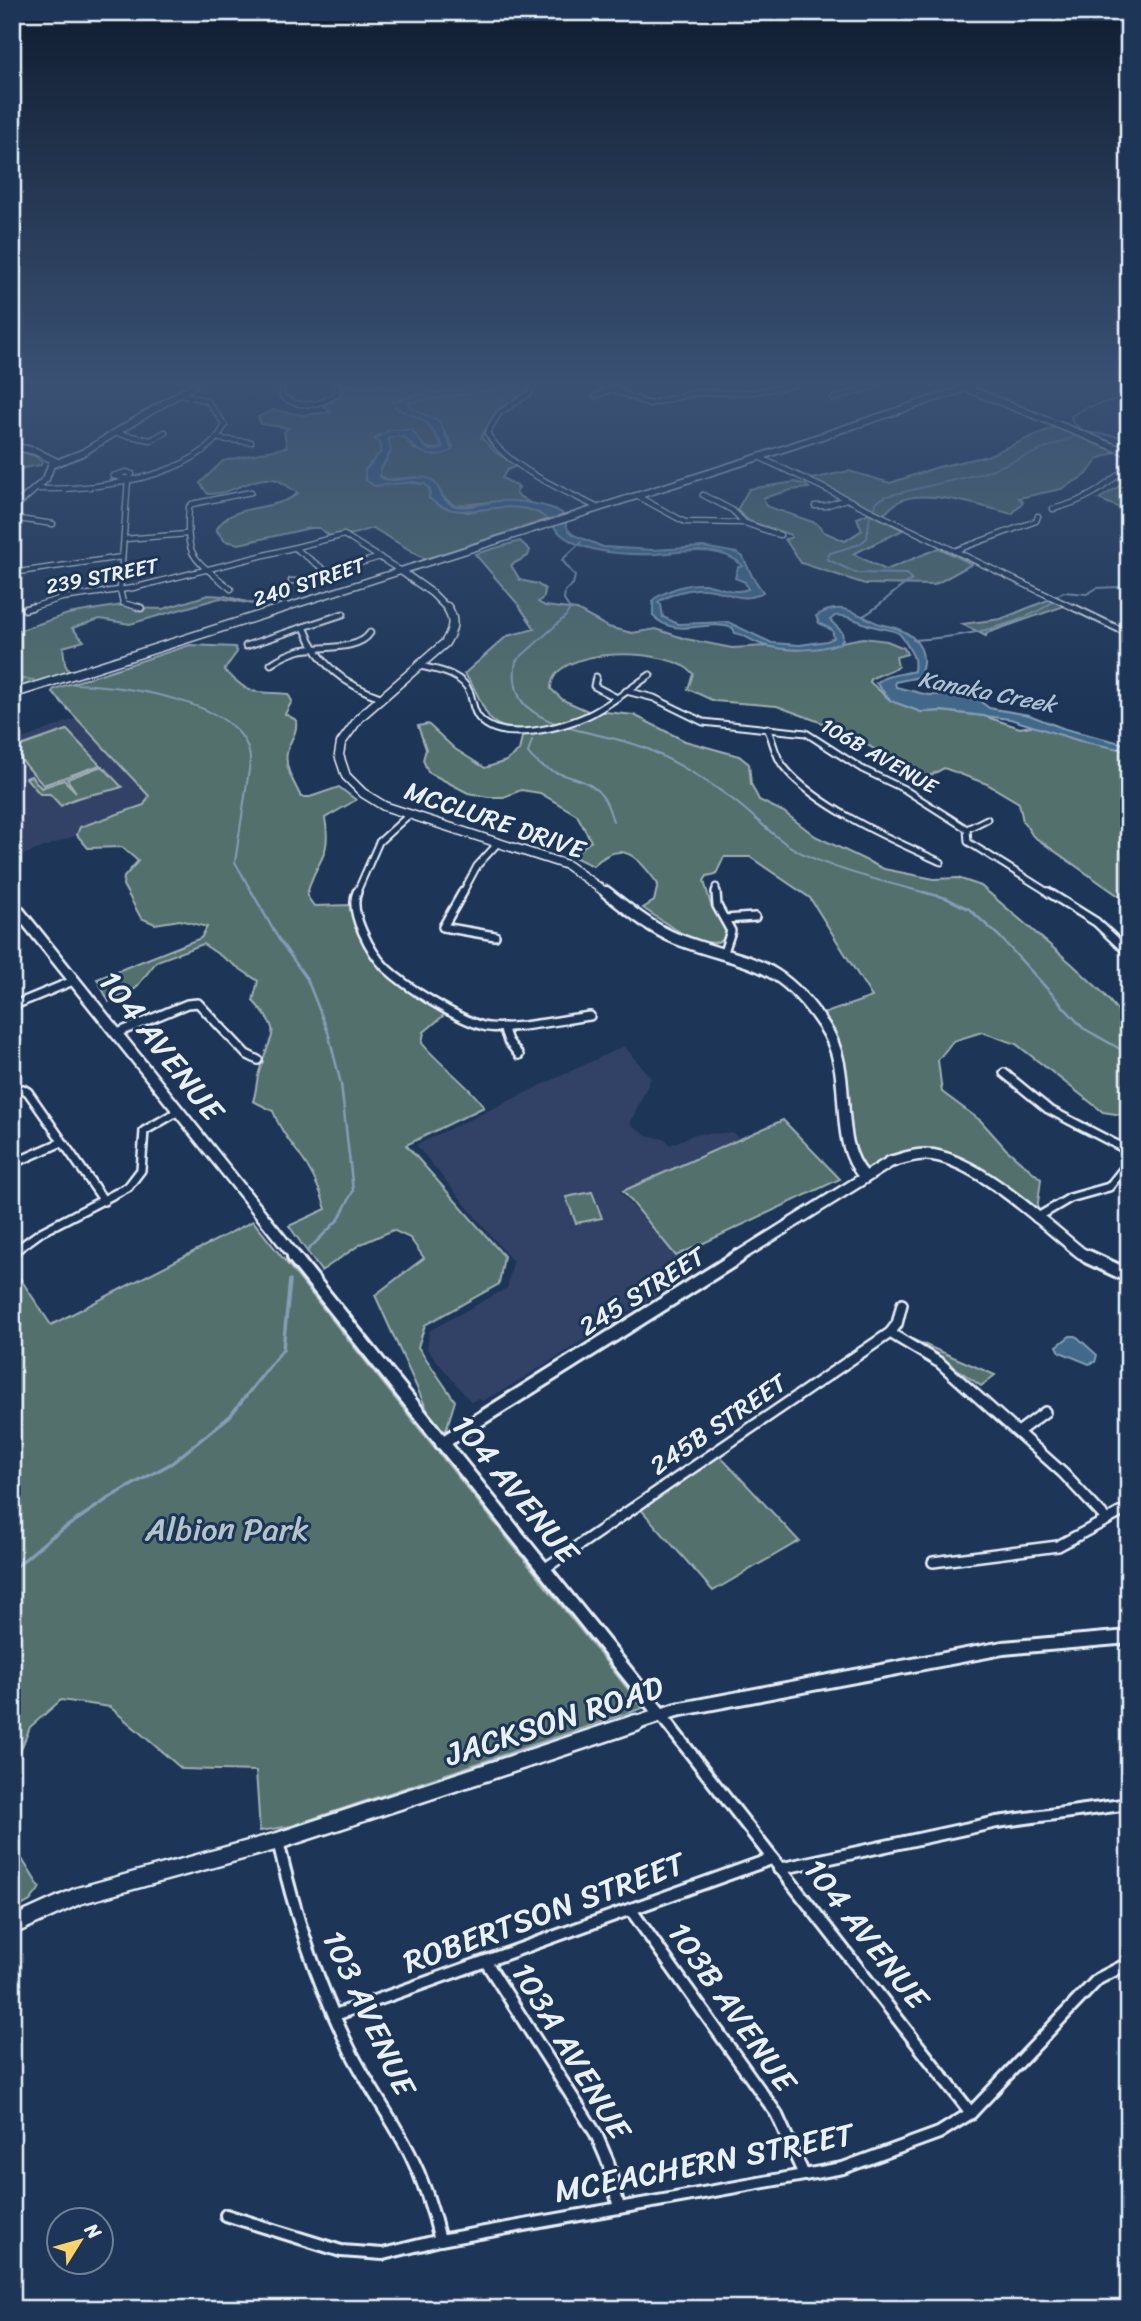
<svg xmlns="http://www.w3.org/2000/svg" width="1141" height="2321" font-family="Sriracha,sans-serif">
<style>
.built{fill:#314366}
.green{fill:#536f6d;stroke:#9eb0b2;stroke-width:2}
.water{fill:#42698a;stroke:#849fb6;stroke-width:2}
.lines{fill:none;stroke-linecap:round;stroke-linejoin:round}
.stream-far2{stroke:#849fb6;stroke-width:2}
.stream-far1{stroke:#849fb6;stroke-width:2.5}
.stream{stroke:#849fb6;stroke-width:3.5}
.street-far4-casing{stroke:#e8f1f8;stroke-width:7}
.street-far3-casing{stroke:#e8f1f8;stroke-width:9}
.street-far2-casing{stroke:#e8f1f8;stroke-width:12}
.street-far1-casing{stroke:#e8f1f8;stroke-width:14}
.street-casing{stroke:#e8f1f8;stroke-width:16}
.secondary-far4-casing{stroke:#e8f1f8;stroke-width:9}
.secondary-far3-casing{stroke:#e8f1f8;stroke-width:11}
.secondary-far2-casing{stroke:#e8f1f8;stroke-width:15}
.secondary-far1-casing{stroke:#e8f1f8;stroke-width:18}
.secondary-casing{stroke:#e8f1f8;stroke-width:21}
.street-far4{stroke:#1d3557;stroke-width:4.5}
.street-far3{stroke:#1d3557;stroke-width:5}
.street-far2{stroke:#1d3557;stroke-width:7}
.street-far1{stroke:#1d3557;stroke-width:9}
.street{stroke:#1d3557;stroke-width:10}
.secondary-far4{stroke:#1d3557;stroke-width:6}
.secondary-far3{stroke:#1d3557;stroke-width:8}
.secondary-far2{stroke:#1d3557;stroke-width:10}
.secondary-far1{stroke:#1d3557;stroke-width:12}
.secondary{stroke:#1d3557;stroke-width:16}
.labels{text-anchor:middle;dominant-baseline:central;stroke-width:6;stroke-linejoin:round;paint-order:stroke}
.far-street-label{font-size:21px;fill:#e8f1f8;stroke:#1d3557}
.far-water-label{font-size:23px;font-style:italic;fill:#aec1d2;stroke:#1d3557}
.street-label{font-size:26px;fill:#e8f1f8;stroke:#1d3557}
.near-street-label{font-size:32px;fill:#e8f1f8;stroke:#1d3557}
.near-park-label{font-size:32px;fill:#b4c4c7;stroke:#1d3557}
</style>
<rect width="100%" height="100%" fill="#1d3557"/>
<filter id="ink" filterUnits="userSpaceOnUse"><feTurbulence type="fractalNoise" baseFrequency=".0143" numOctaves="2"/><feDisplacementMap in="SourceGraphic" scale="14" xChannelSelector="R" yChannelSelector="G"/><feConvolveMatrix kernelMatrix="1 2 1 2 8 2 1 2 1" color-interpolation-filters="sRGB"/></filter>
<g filter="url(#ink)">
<g class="built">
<path d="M 77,718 L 149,796 L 148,801 L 144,805 L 78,832 L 77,835 L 12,859 L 12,743 Z"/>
<path d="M 624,1046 L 651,1078 L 630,1124 L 648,1136 L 665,1139 L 670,1145 L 695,1134 L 734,1133 L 740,1139 L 620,1192 L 692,1273 L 505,1389 L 482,1401 L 478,1398 L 471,1402 L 427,1349 L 429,1331 L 507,1288 L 513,1262 L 416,1145 Z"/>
</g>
<g class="green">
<path d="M 344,385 L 495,385 L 417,395 L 393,402 L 426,421 L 443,447 C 429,453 421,445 415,433 L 380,435 L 376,438 L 380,444 L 381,452 L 365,470 L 365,479 L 426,484 L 430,490 L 429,498 L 467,512 L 504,506 L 525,508 L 543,514 L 549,519 L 425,559 L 373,528 L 353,534 L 330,536 L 319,528 L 310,528 L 239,544 L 225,541 L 216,530 C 232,501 275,513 298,493 C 292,490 286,484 279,481 C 258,471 232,496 208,494 L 200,483 L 223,461 L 287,447 L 284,432 L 288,428 L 261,424 L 258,417 L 273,410 L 303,415 L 331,412 L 323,405 L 341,397 Z"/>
<path d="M 509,385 L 528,385 L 531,390 L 498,411 L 481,437 L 495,452 L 517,466 L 507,470 L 502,478 L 519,487 L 516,494 L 532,504 L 499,501 L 455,506 L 417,477 L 388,480 L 380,476 L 380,470 L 390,454 L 388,438 L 403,436 L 414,449 L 432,455 L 453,447 L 439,421 L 410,408 L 408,402 L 494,390 Z"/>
<path d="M 1059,425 L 1121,450 L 1098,459 L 1086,475 L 1061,489 L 1019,498 L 1023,502 L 1012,514 C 986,507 923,487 898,502 C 892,506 887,512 881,516 L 806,480 L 849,471 L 890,483 L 938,467 L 987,456 Z"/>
<path d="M 12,449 L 35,456 L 42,462 L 41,465 L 23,468 L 12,477 Z"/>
<path d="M 1129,474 L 1129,508 L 1124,510 L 1099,499 L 1118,487 Z"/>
<path d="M 795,482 L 806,485 L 809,488 L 791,490 L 763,498 L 766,506 L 816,523 L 824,532 L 845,541 L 862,530 L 857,518 L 869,513 L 903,530 L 853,554 L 886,570 L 939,548 L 972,564 L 934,585 L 865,584 L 801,563 L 785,539 L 791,538 L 791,535 L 749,521 L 737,510 L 749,489 Z"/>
<path d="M 520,541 L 530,550 L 528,556 L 511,565 L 520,580 L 537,584 L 545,589 L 544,597 L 538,602 L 545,606 L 577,610 L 608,627 L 632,633 L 656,629 L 686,639 L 732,648 L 765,646 L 798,650 L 863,638 L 887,641 L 904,648 L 907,654 L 896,657 L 898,667 L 870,679 L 870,682 L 891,701 L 921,712 L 942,711 L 984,716 L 1020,728 L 1036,725 L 1065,736 L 1129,751 L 1129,903 L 1033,836 L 1023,821 L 1019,803 L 987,784 L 944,768 L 924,779 L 844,731 L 777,706 L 714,701 L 688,689 L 693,674 C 673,647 550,644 551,689 L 563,700 L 588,711 C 569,724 505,740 489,717 C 479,703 477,687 464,674 L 507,636 L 535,629 L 517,603 L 475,554 Z"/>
<path d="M 208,595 L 225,596 L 258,605 L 220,598 L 130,624 L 100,619 L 72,628 L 84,641 L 63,647 L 65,664 L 69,672 L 12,690 L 12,633 L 68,614 L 122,605 L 134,608 L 163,609 Z"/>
<path d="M 1050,599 L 1064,606 L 987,633 L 986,636 L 962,624 L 1001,619 Z"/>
<path d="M 190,645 L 235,647 L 237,652 L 224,670 C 255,699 250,690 288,694 L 292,701 L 285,714 L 296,720 C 298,734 289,740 287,753 C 284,768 295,784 301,797 L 310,797 L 339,787 L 356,800 L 325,818 C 333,861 313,861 307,896 L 314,906 L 352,905 L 353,910 L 384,966 L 450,1010 L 424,1032 L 422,1043 C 440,1066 467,1082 484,1107 L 406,1145 L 504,1256 L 499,1284 L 425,1325 L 418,1347 L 455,1401 L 442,1443 L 375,1295 L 424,1258 L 410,1238 L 393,1230 L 361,1244 L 321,1271 L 289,1226 L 326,1209 C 320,1189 312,1171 299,1154 C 288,1139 279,1128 273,1111 L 253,1101 C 257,1090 256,1080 260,1069 C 270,1032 285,1035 253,1001 L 258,981 L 203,944 L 157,961 L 135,989 L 109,1002 L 97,979 L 201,938 L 207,927 L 180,920 L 155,924 L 141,918 L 123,885 L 124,877 L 138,861 L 122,847 L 88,848 L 77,835 L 80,827 L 144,805 L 149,796 L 52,692 L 54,689 Z"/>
<path d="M 596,711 L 634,715 L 685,741 L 739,756 L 749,764 L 751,784 L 759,800 L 784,812 L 815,836 L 884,869 L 934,879 L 958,878 L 981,886 L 1072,964 L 1102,992 L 1129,1024 L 1129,1116 L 1103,1112 L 1016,1044 L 982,1032 L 953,1041 L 938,1060 L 942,1092 L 981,1121 L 1006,1149 L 1041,1179 L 1036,1219 L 964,1164 L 912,1155 L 865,1177 L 853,1165 L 840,1065 L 817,1016 L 872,997 L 810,898 L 750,857 L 724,857 L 716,874 L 707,876 L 704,881 L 711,905 L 726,931 L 723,940 C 702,952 661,920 643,908 L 654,901 L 658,884 C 638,858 623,837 593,866 L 572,856 L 591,841 L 577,815 L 540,793 L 521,790 L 504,797 L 488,797 L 468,793 L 428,772 L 423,760 L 426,749 L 418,726 L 428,724 L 455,749 L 485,768 L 506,761 L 519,751 L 523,732 L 565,723 Z"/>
<path d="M 67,730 L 100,765 L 43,785 L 12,749 Z"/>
<path d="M 102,766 L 122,787 C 103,794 78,794 61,806 L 50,794 L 40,794 L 26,778 L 31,776 L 41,788 L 64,780 L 76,792 L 67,779 Z"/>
<path d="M 783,1120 L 840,1179 L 676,1256 L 623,1191 Z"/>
<path d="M 592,1192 L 602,1218 L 576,1223 L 566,1197 Z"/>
<path d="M 253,1221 L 643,1708 L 291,1826 L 260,1831 L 256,1771 L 182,1769 L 110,1707 L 61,1700 L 30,1727 L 12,1771 L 12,1266 L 51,1325 Z"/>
<path d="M 900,1334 L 995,1375 L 981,1386 L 943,1359 Z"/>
<path d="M 718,1454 L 799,1541 L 713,1591 L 637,1505 Z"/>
<path d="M 12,1843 L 40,1888 L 30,1901 L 12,1911 Z"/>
</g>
<g class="water">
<path d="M 495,385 L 509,385 L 494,390 L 408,402 L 410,408 L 439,421 L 452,450 C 432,462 417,452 403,436 L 388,438 L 391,451 L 380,470 L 380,477 C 392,485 413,475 427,478 C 442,482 438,502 456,506 C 470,509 485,502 499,501 C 515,500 549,504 562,513 L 568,530 L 574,535 L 603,547 L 653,550 L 703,547 L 737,553 L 743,557 L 752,576 L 763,592 C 742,606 725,589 704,589 C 690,588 673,594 661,600 L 658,603 L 661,605 L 663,617 L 678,624 L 728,622 L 772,643 L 800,645 L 827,641 L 834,638 L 832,630 L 819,623 L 816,616 C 841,600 856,614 877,623 C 883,626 891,626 898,629 C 920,637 929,656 919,677 L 895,682 L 896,687 L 928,695 L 971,694 L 989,708 L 1029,715 L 1065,729 L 1129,745 L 1129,751 L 1080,741 L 1010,719 L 942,711 L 921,712 L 891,701 L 876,683 C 887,674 901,675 914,671 C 915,662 915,658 910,650 C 897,626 898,633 872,626 C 860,623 848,614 835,616 L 830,620 L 842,632 L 843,639 L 840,643 C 817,651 787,652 764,645 C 752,642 746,635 735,633 L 733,628 C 707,618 677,640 653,616 L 653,601 L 655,598 C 669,590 688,583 704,584 C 719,586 733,595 748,589 L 745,582 L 735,578 L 738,567 L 743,566 C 722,544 684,552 657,554 C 628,555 587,554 563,536 C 548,524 549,514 526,509 C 492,501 457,524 429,498 L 430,490 L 425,484 L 414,482 L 374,486 L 365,479 L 365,470 L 381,452 L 380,443 L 375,439 L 390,430 L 412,430 C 420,441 427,457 443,448 C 442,441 438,440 435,434 C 421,408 400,419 393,402 L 417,395 Z"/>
<path d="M 1070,1336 L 1076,1336 L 1097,1355 L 1095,1362 L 1089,1364 L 1060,1352 L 1057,1346 Z"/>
</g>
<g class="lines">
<g class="stream-far2">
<path d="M 1129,396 L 1085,408 L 1071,416 L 1073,423 L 1085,432 L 1129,438"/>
<path d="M 875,510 L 876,502 L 887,496 L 983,473 L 1074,437"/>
<path d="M 1129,531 L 1122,534 L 1125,536 L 1124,540 L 1129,542"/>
<path d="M 581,542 L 562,560 L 575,576 L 573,584 L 565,591 L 564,600 L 570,609 L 565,617 L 516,661 C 513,675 515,696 526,706 C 559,735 611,732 650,750 C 677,763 708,781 732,799 C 750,812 766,830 785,843 C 818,867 889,883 930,894"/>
<path d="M 1057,596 L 1063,592 L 1087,594 L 1097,588 L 1118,587 L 1129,583"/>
<path d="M 863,616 C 882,606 893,590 912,580 L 907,574 L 856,573 L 827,559 L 830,553 L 860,544 L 867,538 L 870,514"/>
<path d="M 913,640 C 959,637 1016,629 1054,601"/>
<path d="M 12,678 L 34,680"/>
<path d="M 74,684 C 120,686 252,700 250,763 L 235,862 L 253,894"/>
<path d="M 532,740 L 528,753 C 549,781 584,771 602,796 C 608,803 610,813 613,821"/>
<path d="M 1129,774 L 1122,780 L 1129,799"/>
</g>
<g class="stream-far1">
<path d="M 252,892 L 278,938 L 307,979 L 328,1032 L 341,1084 L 353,1191 L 339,1219 L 308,1250"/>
<path d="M 923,892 L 946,898 L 969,909 L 1000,937 L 1083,1028 L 1129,1054"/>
</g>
<path class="stream" d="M 12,1570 L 50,1538 L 112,1496 L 172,1463 L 230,1416 L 283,1349 L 290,1280"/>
<defs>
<g id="street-far4">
<path d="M 283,385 L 282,396 C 298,409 319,406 336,395 L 338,385"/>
<path d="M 534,385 L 530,393 L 499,413 L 487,433 C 506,467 564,490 598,508"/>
<path d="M 601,385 L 649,404 L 695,393 L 754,392 L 794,385"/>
<path d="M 595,396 L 625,385"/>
<path d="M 833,399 L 877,385"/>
<path d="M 115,433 L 151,440 L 165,432"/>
<path d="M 220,439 L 251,442"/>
<path d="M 759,457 L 1076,609"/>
<path d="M 126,472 L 132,474 L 128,479 L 113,476 Z"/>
<path d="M 128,479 L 120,589 L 123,603 L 141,608"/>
<path d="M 36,489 C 90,490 198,480 225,425 L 207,401 L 181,394"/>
<path d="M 703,495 L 732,510 L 745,523"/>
<path d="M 637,496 L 685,522 L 745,523 L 780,535"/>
<path d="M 815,506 L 825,506 L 846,499"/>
<path d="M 1053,509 C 1088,500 1103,489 1129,465"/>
<path d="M 12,518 L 53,524"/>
<path d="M 125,539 L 187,534"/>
<path d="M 296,549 L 329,573"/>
<path d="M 954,551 L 1036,521 L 1038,516"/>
<path d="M 12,573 L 122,557"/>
<path d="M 291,581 L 302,581 L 380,557"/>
<path d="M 231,589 C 193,557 185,560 189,507 L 192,504 L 251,492"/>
<path d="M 26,609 L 62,598 L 133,588 L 344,535 L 401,571"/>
</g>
<g id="street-far3">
<path d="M 138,607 L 141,608"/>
<path d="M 1073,607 L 1129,634"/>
<path d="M 25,609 L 32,607"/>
<path d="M 304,627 C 319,665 344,685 383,698"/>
<path d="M 246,646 L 343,614"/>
<path d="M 271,664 C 281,657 290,653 301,650 C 320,646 359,651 370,633"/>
<path d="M 420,666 C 438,670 463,674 470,693 C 473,702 473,711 479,718 C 502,745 565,727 591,714 C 612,703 631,688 650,675"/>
<path d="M 596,677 L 594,686 L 615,697"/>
<path d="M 626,691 L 654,698 L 703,722 L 806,733 L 862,769 L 904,789 L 967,829"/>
<path d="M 767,728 C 774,742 774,755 784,767 C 816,807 894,841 941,862"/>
<path d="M 987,819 L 967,829 L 968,842 L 1051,894"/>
<path d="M 716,887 L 716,894"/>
<path d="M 356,894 L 379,842 L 410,814"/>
<path d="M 462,894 L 477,866 L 499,842"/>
</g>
<g id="street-far2">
<path d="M 357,892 C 348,912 371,953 386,968 C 407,988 456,1018 483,1026 C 506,1032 564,1019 590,1016"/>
<path d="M 463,892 L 443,927 L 495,936"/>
<path d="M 716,892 L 717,906 L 731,931 L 724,952"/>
<path d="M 1048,892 L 1096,922 L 1129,953"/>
<path d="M 725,919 L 755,917"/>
<path d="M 12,1006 L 73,981"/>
<path d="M 503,1027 L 508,1041 L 519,1055"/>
<path d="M 115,1034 L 187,1004 L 198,1003 L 246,1054 L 258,1060"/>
<path d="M 1004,1073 L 1048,1109 L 1129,1151"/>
<path d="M 12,1091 L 23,1089 L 28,1092 L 104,1201"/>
<path d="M 12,1164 L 62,1142"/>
<path d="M 1036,1218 L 1070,1198 L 1109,1187 L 1129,1162"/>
<path d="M 12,1253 L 41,1232 L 128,1187 L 141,1170 L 144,1131 L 177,1112"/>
</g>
<g id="street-far1">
<path d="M 890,1333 L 940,1363 L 1063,1473 L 1107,1520"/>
<path d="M 1018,1432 L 1045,1412"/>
<path d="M 933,1562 L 1058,1546 L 1129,1508"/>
<path d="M 544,1569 L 890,1333 L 897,1324 L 902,1304"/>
<path d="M 660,1714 L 668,1725"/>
</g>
<g id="street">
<path d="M 667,1723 L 971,2113"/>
<path d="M 278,1841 C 294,1913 317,1982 349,2048 C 367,2085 392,2118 410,2154 C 424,2182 433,2210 440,2240"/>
<path d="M 779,1869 L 997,1822 L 1129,1804"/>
<path d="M 631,1910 L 776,2113 L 804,2175"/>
<path d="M 486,1962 L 596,2134 L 608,2162 L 619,2208"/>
<path d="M 335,2015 L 771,1859"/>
<path d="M 226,2215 L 341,2251 L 383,2254 L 440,2240 L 843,2168 L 939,2133 L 971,2113 L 1098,1979 L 1129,1963"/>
</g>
<g id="secondary-far4">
<path d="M 966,388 L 1129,453"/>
<path d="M 12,446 L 35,451 L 57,462"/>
<path d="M 51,465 L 82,453 L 194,385"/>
<path d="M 12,509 L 46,479 L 51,465"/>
<path d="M 401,571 L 432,593 L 448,609"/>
<path d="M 281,609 L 759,457 L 975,385"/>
</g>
<g id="secondary-far3">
<path d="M 447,607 C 456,620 453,630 445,643 L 360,717 L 341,743 L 339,755 L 346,776 L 363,793 L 384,806 L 567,865 L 608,894"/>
<path d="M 12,694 L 286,607"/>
</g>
<g id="secondary-far2">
<path d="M 606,892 C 629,910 650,928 677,939 C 748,966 777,956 824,1026 C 857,1075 829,1138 865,1177"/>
<path d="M 12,903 L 296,1258"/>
<path d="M 736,1258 L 890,1162 C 904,1158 918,1153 933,1155 C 981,1163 1042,1222 1081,1253 L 1092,1258"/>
</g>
<g id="secondary-far1">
<path d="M 294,1257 L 660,1714"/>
<path d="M 1088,1257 L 1129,1276"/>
<path d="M 442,1443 L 738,1257"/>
<path d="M 631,1725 L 676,1710 L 1003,1648 L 1129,1637"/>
</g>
<path id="secondary" d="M 12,1926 L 78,1896 L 278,1841 L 636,1723"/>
</defs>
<use href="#street-far4" class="street-far4-casing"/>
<use href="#street-far3" class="street-far3-casing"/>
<use href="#street-far2" class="street-far2-casing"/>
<use href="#street-far1" class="street-far1-casing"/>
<use href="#street" class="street-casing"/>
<use href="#secondary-far4" class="secondary-far4-casing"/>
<use href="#secondary-far3" class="secondary-far3-casing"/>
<use href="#secondary-far2" class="secondary-far2-casing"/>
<use href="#secondary-far1" class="secondary-far1-casing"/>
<use href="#secondary" class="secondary-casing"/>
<use href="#street-far4" class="street-far4"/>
<use href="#street-far3" class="street-far3"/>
<use href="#street-far2" class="street-far2"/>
<use href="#street-far1" class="street-far1"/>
<use href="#street" class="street"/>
<use href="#secondary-far4" class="secondary-far4"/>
<use href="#secondary-far3" class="secondary-far3"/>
<use href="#secondary-far2" class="secondary-far2"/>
<use href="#secondary-far1" class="secondary-far1"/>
<use href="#secondary" class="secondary"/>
</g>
</g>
<linearGradient id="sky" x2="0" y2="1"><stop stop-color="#101d30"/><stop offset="0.54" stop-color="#3a5174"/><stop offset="1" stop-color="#3a5174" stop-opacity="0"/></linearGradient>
<rect width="1141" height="710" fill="url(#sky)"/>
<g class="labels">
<g class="far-street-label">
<text transform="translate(102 576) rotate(-11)">239 STREET</text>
<text transform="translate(309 582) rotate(-18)">240 STREET</text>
<text transform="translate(879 756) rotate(30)">106B AVENUE</text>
</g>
<g class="far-water-label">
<text transform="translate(987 692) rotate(11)">Kanaka Creek</text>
</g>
<g class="street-label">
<text transform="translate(495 820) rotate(19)">MCCLURE DRIVE</text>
<text transform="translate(642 1291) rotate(-32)">245 STREET</text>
<text transform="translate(718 1424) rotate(-34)">245B STREET</text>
</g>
<g class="near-street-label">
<text transform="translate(161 1046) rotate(52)">104 AVENUE</text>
<text transform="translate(515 1489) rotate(51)">104 AVENUE</text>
<text transform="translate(554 1721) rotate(-18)">JACKSON ROAD</text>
<text transform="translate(544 1913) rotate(-20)">ROBERTSON STREET</text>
<text transform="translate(866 1934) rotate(52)">104 AVENUE</text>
<text transform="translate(732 2007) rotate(55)">103B AVENUE</text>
<text transform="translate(369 2013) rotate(65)">103 AVENUE</text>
<text transform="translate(571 2051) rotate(59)">103A AVENUE</text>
<text transform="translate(704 2163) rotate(-11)">MCEACHERN STREET</text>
</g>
<g class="near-park-label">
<text x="227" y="1529">Albion Park</text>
</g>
</g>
<rect width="1141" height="2321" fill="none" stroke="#1d3557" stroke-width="42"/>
<rect x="21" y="21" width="1099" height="2279" fill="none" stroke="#e8f1f8" stroke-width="2.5" filter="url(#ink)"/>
<g transform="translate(80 2241) rotate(53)"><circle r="33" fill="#1d3557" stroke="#6e8097" stroke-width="2"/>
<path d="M0-5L12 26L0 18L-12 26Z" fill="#ffd166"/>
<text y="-10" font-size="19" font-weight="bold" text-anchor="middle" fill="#e8f1f8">N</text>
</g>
</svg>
